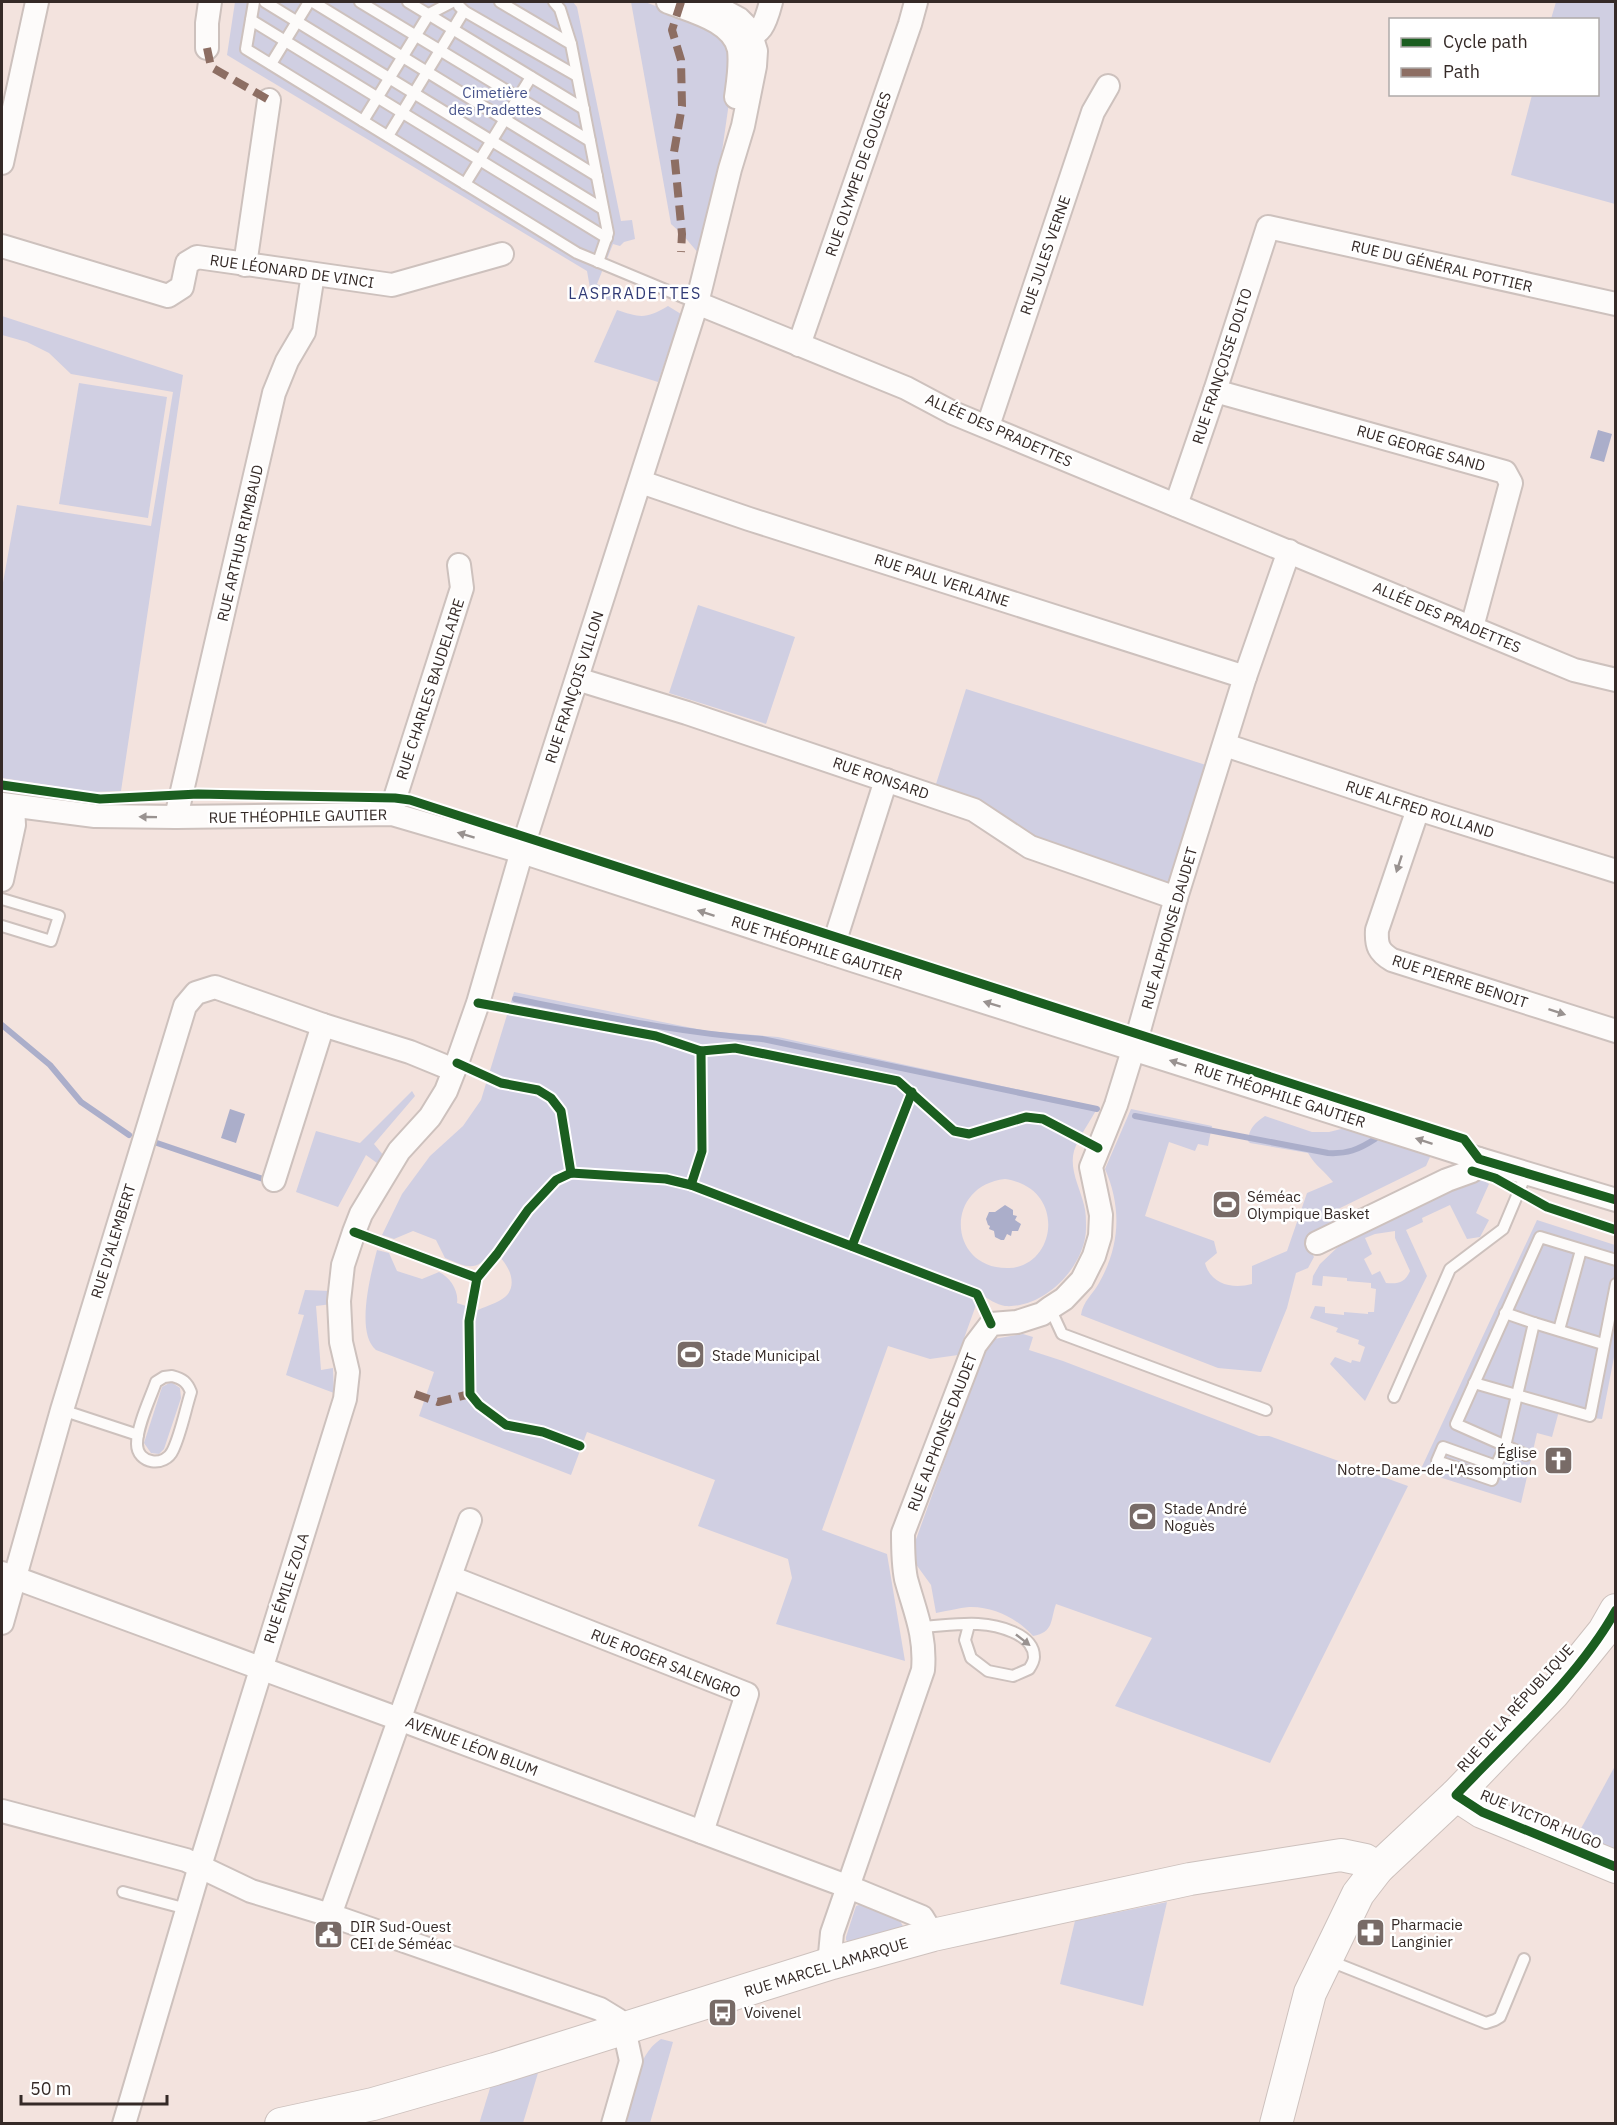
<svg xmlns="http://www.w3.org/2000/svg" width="1617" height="2125" font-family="'IBM Plex Sans',sans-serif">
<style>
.green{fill:#d0cfe2;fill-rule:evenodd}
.water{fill:#abaeca}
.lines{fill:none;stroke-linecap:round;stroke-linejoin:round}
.stream{stroke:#abaeca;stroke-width:6}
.lane-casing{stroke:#cdc1bd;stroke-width:14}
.street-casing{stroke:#cdc1bd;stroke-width:26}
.secondary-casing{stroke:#cdc1bd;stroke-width:34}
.lane{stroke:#fdfbfa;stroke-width:10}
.street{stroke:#fdfbfa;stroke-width:22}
.secondary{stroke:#fdfbfa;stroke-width:32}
.quiet{stroke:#8d6e63;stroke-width:8;stroke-dasharray:15 8;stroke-linecap:butt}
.cycleway-casing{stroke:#fff;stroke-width:13}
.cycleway{stroke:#1b5e20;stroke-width:9}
.oneway{fill:#999290}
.labels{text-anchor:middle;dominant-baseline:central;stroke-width:5;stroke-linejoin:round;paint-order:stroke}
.park-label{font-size:15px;fill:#47538b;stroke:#fff}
.street-label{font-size:15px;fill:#352a27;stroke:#fff}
.poi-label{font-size:15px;fill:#352a27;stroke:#fff;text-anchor:start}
.neighbourhood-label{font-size:16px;letter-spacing:1.5px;fill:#323b76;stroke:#fff}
</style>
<rect width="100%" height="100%" fill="#f3e3de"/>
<g class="green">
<path d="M 235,2 L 573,2 L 577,7 L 621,221 L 632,220 L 635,239 L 624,242 L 620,246 L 613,244 L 597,284 L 615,293 L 612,301 L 591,294 L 587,271 L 227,55 Z"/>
<path d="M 631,2 L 645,2 L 717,29 L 735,61 L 720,165 L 700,255 L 682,234 L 671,224 Z"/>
<path d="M 1556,2 L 1615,2 L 1615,204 L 1511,175 L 1532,95 L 1598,94 L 1598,20 L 1551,19 Z"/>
<path d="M 668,306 L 681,314 L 658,382 L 594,362 L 617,310 C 641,318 646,319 668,306 Z"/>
<path d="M 2,316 L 183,375 L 121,791 L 93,792 L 2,778 L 2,588 L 17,505 L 151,526 L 173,392 L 71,374 L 49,353 L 27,342 L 2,335 Z"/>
<path d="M 79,383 L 167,397 L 148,518 L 59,504 Z"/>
<path d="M 698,605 L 795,637 L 766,724 L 669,693 Z"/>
<path d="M 966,689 L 1206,765 L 1173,885 L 1034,841 L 981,800 L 936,784 Z"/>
<path d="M 514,992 L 707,1031 L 778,1037 L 1098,1107 C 1091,1120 1078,1138 1074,1151 C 1069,1169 1080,1188 1084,1205 C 1086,1212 1086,1220 1086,1228 C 1086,1266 1044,1309 1005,1306 C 997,1305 987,1298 980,1294 L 958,1355 L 930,1359 L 888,1346 L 822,1530 L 887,1554 L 905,1661 L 776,1624 L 792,1578 L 788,1559 L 698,1526 L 715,1480 L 587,1432 L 571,1475 L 419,1416 L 434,1372 L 376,1350 C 355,1333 371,1273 377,1250 L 389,1253 L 397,1271 L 422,1279 L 439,1272 C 450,1277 459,1291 457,1303 L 478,1310 C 486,1306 498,1303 505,1297 C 520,1284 507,1260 493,1252 C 475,1272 469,1268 445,1258 L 436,1240 L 413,1231 L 394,1239 L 382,1235 L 402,1194 L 430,1156 L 463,1126 L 481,1100 ZM 1005,1179 C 1067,1188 1057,1266 1009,1268 C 948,1270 943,1186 1005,1179 Z"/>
<path d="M 412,1091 L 415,1096 L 374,1144 L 384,1156 L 377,1163 L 366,1155 L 338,1207 L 296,1192 L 316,1131 L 360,1143 Z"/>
<path d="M 1131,1109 L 1212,1126 L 1208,1146 L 1198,1144 L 1195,1151 L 1169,1142 L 1145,1216 L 1214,1241 L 1217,1253 L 1205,1263 C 1211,1285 1233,1289 1252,1284 L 1252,1266 L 1287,1251 L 1307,1193 L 1333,1182 C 1324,1170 1316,1167 1308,1153 L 1250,1143 L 1248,1141 C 1249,1128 1255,1123 1265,1116 L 1312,1132 L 1329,1132 L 1349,1127 L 1429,1155 L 1430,1157 L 1426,1166 L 1334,1211 L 1340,1224 L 1305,1241 L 1314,1257 L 1308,1268 L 1296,1273 L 1287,1308 L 1261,1372 L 1218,1368 L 1081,1315 C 1083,1301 1093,1294 1099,1283 C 1120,1246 1122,1208 1105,1169 Z"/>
<path d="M 1478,1177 L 1489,1184 L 1476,1213 L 1489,1220 L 1480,1237 L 1467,1239 L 1450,1205 L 1422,1218 L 1423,1222 L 1406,1230 L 1427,1276 L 1365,1401 L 1330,1364 L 1335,1357 L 1351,1363 L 1352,1360 L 1360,1362 L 1365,1347 L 1358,1344 L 1359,1340 L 1336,1332 L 1338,1328 L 1310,1318 L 1315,1306 L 1325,1307 L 1325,1313 L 1344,1315 L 1344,1312 L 1368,1314 L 1368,1312 L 1374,1312 L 1376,1289 L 1371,1288 L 1371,1283 L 1347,1281 L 1347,1278 L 1323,1276 L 1322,1286 L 1312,1285 L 1313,1276 L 1320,1264 L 1340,1245 ZM 1395,1231 L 1395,1238 L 1410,1271 C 1405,1283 1398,1284 1386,1283 L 1380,1271 L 1372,1275 L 1364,1259 L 1372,1254 L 1365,1238 L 1375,1234 Z"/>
<path d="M 1537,1220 L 1615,1245 L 1615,1352 L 1602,1419 L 1583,1417 L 1559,1411 L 1552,1437 L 1537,1433 L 1521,1503 L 1420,1471 Z"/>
<path d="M 305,1290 L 331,1291 L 332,1304 L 316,1306 L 321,1370 L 333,1368 L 334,1393 L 286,1375 L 304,1315 L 298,1314 Z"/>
<path d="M 1023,1334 L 1033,1337 L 1029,1350 L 1063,1361 L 1259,1436 L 1269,1436 L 1408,1486 L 1270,1763 L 1115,1706 L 1152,1638 L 1056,1604 C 1050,1621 1054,1632 1033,1636 C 1018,1619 993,1606 969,1607 C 959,1608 947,1611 936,1613 L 931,1585 L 910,1556 L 982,1357 L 994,1339 Z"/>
<path d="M 171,1382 L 180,1388 L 181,1398 L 164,1449 L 159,1454 L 151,1453 L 144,1443 L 162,1387 Z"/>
<path d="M 1615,1766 L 1615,1849 L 1578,1834 Z"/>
<path d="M 1167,1902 L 1143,2006 L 1060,1984 L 1075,1921 Z"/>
<path d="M 862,1904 L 900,1921 L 904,1928 L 849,1943 L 846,1940 L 846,1937 L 856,1906 Z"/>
<path d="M 661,2039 L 673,2042 L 650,2123 L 626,2124 C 633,2095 635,2056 661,2039 Z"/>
<path d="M 538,2073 L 523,2123 L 479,2124 L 491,2085 Z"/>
</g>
<g class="water">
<path d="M 1598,430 L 1612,434 L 1604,462 L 1590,458 Z"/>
<path d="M 230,1109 L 245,1114 L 236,1143 L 221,1138 Z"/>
<path d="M 1005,1205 L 1013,1210 L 1013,1215 L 1017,1216 L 1015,1220 L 1021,1224 L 1018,1231 L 1012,1231 L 1011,1236 L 1007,1234 L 1004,1240 L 1001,1240 L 995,1237 L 994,1231 L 989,1229 L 990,1226 L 988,1225 L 986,1219 L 989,1212 L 995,1212 Z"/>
</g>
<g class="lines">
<g class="stream">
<path d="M 515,999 C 597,1015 678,1033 762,1039 L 1097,1109"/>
<path d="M 2,1025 L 50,1065 L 81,1102 L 129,1135"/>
<path d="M 1135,1116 L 1328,1153 C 1347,1154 1358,1150 1375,1139"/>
<path d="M 157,1143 L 263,1179"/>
</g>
<defs>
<g id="lane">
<path d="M 254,2 L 246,49 L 577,253 L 697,303"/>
<path d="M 265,2 L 603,209"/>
<path d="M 313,2 L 597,176"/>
<path d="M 360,2 L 590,141"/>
<path d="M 408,2 L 584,109"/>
<path d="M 500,2 L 571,44 L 608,233 L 598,262"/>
<path d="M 554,2 L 560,9 L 571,44"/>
<path d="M 459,6 L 464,11 L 577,76"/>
<path d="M 251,20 L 607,238"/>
<path d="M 271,64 L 309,2"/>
<path d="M 363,121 L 429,14 L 452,2"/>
<path d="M 388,136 L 464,11"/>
<path d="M 465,184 L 531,77"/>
<path d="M 2,899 L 59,916 L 51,941 L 2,926"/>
<path d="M 1050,1308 L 1062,1334 L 1266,1410"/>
<path d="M 1534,1323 L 1603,1344"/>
<path d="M 1559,1330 L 1581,1250"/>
<path d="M 172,1376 C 183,1379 187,1382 191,1392 C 185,1411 181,1433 173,1450 C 165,1468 137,1464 137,1444 C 137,1426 150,1399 156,1382 L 164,1377 Z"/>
<path d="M 1474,1383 L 1590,1416 L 1616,1284"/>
<path d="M 1394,1397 L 1450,1269 L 1503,1229 L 1527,1172"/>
<path d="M 62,1410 L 138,1435"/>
<path d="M 1443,1447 L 1496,1466 L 1492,1480 L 1437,1461 Z"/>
<path d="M 1526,1455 L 1456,1424 L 1540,1237 L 1616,1260"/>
<path d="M 1496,1466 L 1505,1446 L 1534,1323 L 1505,1313"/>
<path d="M 921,1627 C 940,1626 959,1623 978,1624 C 996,1625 1034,1633 1034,1657 C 1034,1661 1031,1666 1029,1669 L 1013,1676 L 988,1671 L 971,1658 L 965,1640 L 969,1625"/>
<path d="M 123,1892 L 187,1909"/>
<path d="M 1330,1961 L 1486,2023 L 1495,2020 L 1500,2017 L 1524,1959"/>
</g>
<g id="street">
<path d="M 668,2 C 691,11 734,21 739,50 C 741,65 738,82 736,97"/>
<path d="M 738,42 C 762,34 765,25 771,2"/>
<path d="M 207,48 L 207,23 L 210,2"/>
<path d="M 2,163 L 37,2"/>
<path d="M 2,246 L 168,296 L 182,287 L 187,263 L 197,257 L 392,285 L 502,254"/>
<path d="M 245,265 L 269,100"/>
<path d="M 697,303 L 906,388 L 953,413 L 1574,670 L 1616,680"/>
<path d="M 799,345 L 910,24 L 916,2"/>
<path d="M 1215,391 L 1505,472 L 1511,483 L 1472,627"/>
<path d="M 988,426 L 1093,112 L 1108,86"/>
<path d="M 641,482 L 749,519 L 1245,677"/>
<path d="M 1176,505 L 1215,391 L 1268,227 L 1616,304"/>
<path d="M 577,679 L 687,713 L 974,810 L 1030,847 L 1176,898"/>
<path d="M 1225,745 L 1418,809 L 1616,871"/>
<path d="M 2,804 L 95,816 L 176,817 L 392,814 L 522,852 L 855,961 L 1479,1159 L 1616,1200"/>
<path d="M 1418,809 L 1377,930 C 1376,946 1379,952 1392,960 L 1616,1031"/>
<path d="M 392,814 L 395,798 L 462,588 L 459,565"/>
<path d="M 176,817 L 274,393 L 287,361 L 304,332 L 313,274"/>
<path d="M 2,880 L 14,825 L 13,806"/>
<path d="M 831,953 L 886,780"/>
<path d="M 274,1180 L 323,1025"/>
<path d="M 1317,1243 L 1447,1180 L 1472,1171 L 1479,1159"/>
<path d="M 2,1573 L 399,1719 L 849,1887 L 922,1917 L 933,1935"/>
<path d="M 450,1577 L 747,1694 L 702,1832"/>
<path d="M 2,1623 L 62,1410 L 185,1006 L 196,993 L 215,987 L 323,1025 L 410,1052 L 454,1070"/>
<path d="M 2,1811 L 186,1860 L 251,1891 L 330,1915 L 600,2009 L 618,2020 L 624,2029 L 631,2061 L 613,2124"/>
<path d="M 330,1915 L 470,1520"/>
<path d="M 832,1963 L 830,1954 L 832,1933 L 923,1670 C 926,1635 915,1612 906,1579 C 903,1564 903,1548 903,1533 L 975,1345 L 991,1324 L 1017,1322 L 1042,1314 L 1050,1308 L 1064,1299 L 1082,1280 L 1094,1256 L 1100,1236 L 1101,1215 L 1091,1167 L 1116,1105 L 1138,1034 L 1176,898 L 1245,677 L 1289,551"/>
<path d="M 124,2124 L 200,1866 L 345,1399 L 348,1372 L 341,1342 L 339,1301 L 343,1265 L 354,1232 L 361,1214 L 399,1151 L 430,1117 L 446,1091 L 457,1063 L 478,1003 L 526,837 L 697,303 L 730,169 L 743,126 L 755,66 L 756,51 L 752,38 L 747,27 L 739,19 L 715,6 L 702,2"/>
</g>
<g id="secondary">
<path d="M 1456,1795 L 1482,1812 L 1616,1867"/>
<path d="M 281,2124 L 373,2104 L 495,2069 L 832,1963 L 933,1935 L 1190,1879 L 1341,1855 L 1365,1860 L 1378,1868"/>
<path d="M 1276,2124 L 1310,1993 L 1358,1894 L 1378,1868 L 1456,1795 L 1553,1694 L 1604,1631 L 1616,1610"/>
</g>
</defs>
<use href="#lane" class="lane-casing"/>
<use href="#street" class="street-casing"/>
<use href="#secondary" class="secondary-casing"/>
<use href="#lane" class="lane"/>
<use href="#street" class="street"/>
<use href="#secondary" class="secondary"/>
<g class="quiet">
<path d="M 681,2 L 672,30 L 681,60 L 682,106 L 674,152 L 682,234 L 681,252"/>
<path d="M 207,48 L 211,67 L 269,100"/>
<path d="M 415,1394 L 438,1402 L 470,1394"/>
</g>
<defs>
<g id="cycleway">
<path d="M 2,785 L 100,799 L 198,794 L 395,798 L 410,800 L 1464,1139 L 1479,1159 L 1616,1200"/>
<path d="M 478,1003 L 656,1036 L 701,1051 L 735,1048 L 898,1081 L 954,1131 L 969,1134 L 1026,1117 L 1043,1119 L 1098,1148"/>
<path d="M 457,1063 L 501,1083 L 538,1090 L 551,1098 L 561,1111 L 571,1173"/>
<path d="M 1472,1171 L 1495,1178 L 1547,1207 L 1616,1230"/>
<path d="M 691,1185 L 702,1151 L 701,1051"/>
<path d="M 354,1232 L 477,1278"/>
<path d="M 852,1246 L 912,1092"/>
<path d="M 580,1446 L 543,1432 L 506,1425 L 479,1405 L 470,1394 L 469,1321 L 477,1278 L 497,1254 L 528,1210 L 556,1180 L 571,1173 L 666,1179 L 691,1185 L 977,1294 L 991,1324"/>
<path d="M 1616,1610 C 1579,1677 1509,1739 1456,1795 L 1482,1812 L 1616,1867"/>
</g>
</defs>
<use href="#cycleway" class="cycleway-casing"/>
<use href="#cycleway" class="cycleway"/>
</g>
<defs><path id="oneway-solid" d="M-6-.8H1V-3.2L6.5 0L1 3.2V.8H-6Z" transform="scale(1.5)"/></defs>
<g class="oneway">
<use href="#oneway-solid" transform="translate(148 817) rotate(-179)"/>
<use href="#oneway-solid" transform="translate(466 835) rotate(-163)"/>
<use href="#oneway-solid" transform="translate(1399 864) rotate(108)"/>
<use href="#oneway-solid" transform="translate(706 913) rotate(-162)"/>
<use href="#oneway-solid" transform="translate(992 1004) rotate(-163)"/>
<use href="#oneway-solid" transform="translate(1557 1012) rotate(18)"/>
<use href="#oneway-solid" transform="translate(1178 1063) rotate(-162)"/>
<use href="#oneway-solid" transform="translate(1424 1141) rotate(-162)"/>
<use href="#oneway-solid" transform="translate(1023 1640) rotate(38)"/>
</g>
<defs>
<symbol id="stadium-square" viewBox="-11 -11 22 22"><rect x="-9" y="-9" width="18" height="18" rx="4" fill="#786b67" stroke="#fff"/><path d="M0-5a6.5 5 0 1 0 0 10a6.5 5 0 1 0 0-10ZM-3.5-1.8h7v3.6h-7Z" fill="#fff"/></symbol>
<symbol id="church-square" viewBox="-11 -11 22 22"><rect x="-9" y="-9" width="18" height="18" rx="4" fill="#786b67" stroke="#fff"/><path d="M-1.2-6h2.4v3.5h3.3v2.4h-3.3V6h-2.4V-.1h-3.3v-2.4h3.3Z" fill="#fff"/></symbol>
<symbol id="pharmacy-square" viewBox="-11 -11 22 22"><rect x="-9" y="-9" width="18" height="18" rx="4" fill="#786b67" stroke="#fff"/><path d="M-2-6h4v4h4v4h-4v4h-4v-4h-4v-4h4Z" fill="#fff"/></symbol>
<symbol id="civic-square" viewBox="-11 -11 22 22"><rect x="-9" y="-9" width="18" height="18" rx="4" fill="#786b67" stroke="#fff"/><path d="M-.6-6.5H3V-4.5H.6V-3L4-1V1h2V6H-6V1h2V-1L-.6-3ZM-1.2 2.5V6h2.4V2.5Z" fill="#fff"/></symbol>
<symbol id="bus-square" viewBox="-11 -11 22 22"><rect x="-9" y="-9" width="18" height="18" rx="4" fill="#786b67" stroke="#fff"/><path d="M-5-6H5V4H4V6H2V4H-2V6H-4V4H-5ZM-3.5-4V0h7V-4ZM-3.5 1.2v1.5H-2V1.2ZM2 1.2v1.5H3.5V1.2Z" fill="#fff"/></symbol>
</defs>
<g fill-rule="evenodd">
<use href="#stadium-square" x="1210" y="1188" width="33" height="33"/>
<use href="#stadium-square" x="674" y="1338" width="33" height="33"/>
<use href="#church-square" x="1542" y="1444" width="33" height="33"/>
<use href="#stadium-square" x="1126" y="1500" width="33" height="33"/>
<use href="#pharmacy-square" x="1354" y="1916" width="33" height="33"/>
<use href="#civic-square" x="312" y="1918" width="33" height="33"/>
<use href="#bus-square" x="706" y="1996" width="33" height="33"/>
</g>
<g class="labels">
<g class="park-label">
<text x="495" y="92">Cimetière<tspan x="495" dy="17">des Pradettes</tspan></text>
</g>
<g class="street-label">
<text transform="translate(858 174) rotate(-71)">RUE OLYMPE DE GOUGES</text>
<text transform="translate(1045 255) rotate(-71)">RUE JULES VERNE</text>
<text transform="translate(1442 266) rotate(13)">RUE DU GÉNÉRAL POTTIER</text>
<text transform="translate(292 271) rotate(8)">RUE LÉONARD DE VINCI</text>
<text transform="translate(1222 366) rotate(-72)">RUE FRANÇOISE DOLTO</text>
<text transform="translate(999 430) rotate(24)">ALLÉE DES PRADETTES</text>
<text transform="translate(1421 448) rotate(16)">RUE GEORGE SAND</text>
<text transform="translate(240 543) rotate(-77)">RUE ARTHUR RIMBAUD</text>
<text transform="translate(942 580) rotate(18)">RUE PAUL VERLAINE</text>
<text transform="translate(1447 617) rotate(23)">ALLÉE DES PRADETTES</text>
<text transform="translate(574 687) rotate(-72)">RUE FRANÇOIS VILLON</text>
<text transform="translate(430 689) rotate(-72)">RUE CHARLES BAUDELAIRE</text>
<text transform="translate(881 778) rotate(19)">RUE RONSARD</text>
<text transform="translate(1420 809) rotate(18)">RUE ALFRED ROLLAND</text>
<text transform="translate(298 816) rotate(-1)">RUE THÉOPHILE GAUTIER</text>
<text transform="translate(1169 928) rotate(-74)">RUE ALPHONSE DAUDET</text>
<text transform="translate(817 948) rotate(18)">RUE THÉOPHILE GAUTIER</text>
<text transform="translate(1460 981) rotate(18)">RUE PIERRE BENOIT</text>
<text transform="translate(1280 1095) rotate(18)">RUE THÉOPHILE GAUTIER</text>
<text transform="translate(113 1241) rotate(-73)">RUE D'ALEMBERT</text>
<text transform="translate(942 1432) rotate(-69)">RUE ALPHONSE DAUDET</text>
<text transform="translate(286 1588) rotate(-72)">RUE ÉMILE ZOLA</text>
<text transform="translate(666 1663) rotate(22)">RUE ROGER SALENGRO</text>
<text transform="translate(1515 1708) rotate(-48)">RUE DE LA RÉPUBLIQUE</text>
<text transform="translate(472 1746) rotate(21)">AVENUE LÉON BLUM</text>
<text transform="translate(1541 1819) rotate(23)">RUE VICTOR HUGO</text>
<text transform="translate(826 1967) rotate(-17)">RUE MARCEL LAMARQUE</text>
</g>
<g class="poi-label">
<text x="1247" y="1196">Séméac<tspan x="1247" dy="17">Olympique Basket</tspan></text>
<text x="712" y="1355">Stade Municipal</text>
<text x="1537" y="1452" text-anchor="end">Église<tspan x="1537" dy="17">Notre-Dame-de-l'Assomption</tspan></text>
<text x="1164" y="1508">Stade André<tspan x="1164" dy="17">Noguès</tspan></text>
<text x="1391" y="1924">Pharmacie<tspan x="1391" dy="17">Langinier</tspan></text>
<text x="350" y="1926">DIR Sud-Ouest<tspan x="350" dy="17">CEI de Séméac</tspan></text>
<text x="744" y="2012">Voivenel</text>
</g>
<g class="neighbourhood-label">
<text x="635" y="293">LASPRADETTES</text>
</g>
</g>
<rect width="1617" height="2125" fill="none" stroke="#352a27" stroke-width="6"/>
<rect x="1389" y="18" width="210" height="78" fill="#ffffff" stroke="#aeaaa9" stroke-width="1.5"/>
<rect x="1401" y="38" width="30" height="9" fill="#1b5e20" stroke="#aeaaa9" stroke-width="1.5"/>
<text x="1443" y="48" font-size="18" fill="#352a27">Cycle path</text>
<rect x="1401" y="68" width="30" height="9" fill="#8d6e63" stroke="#aeaaa9" stroke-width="1.5"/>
<text x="1443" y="78" font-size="18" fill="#352a27">Path</text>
<path d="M21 2095v9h146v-9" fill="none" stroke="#352a27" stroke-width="3"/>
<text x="30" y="2095" font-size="18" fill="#352a27" stroke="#ffffff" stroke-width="4.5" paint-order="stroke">50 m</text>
</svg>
